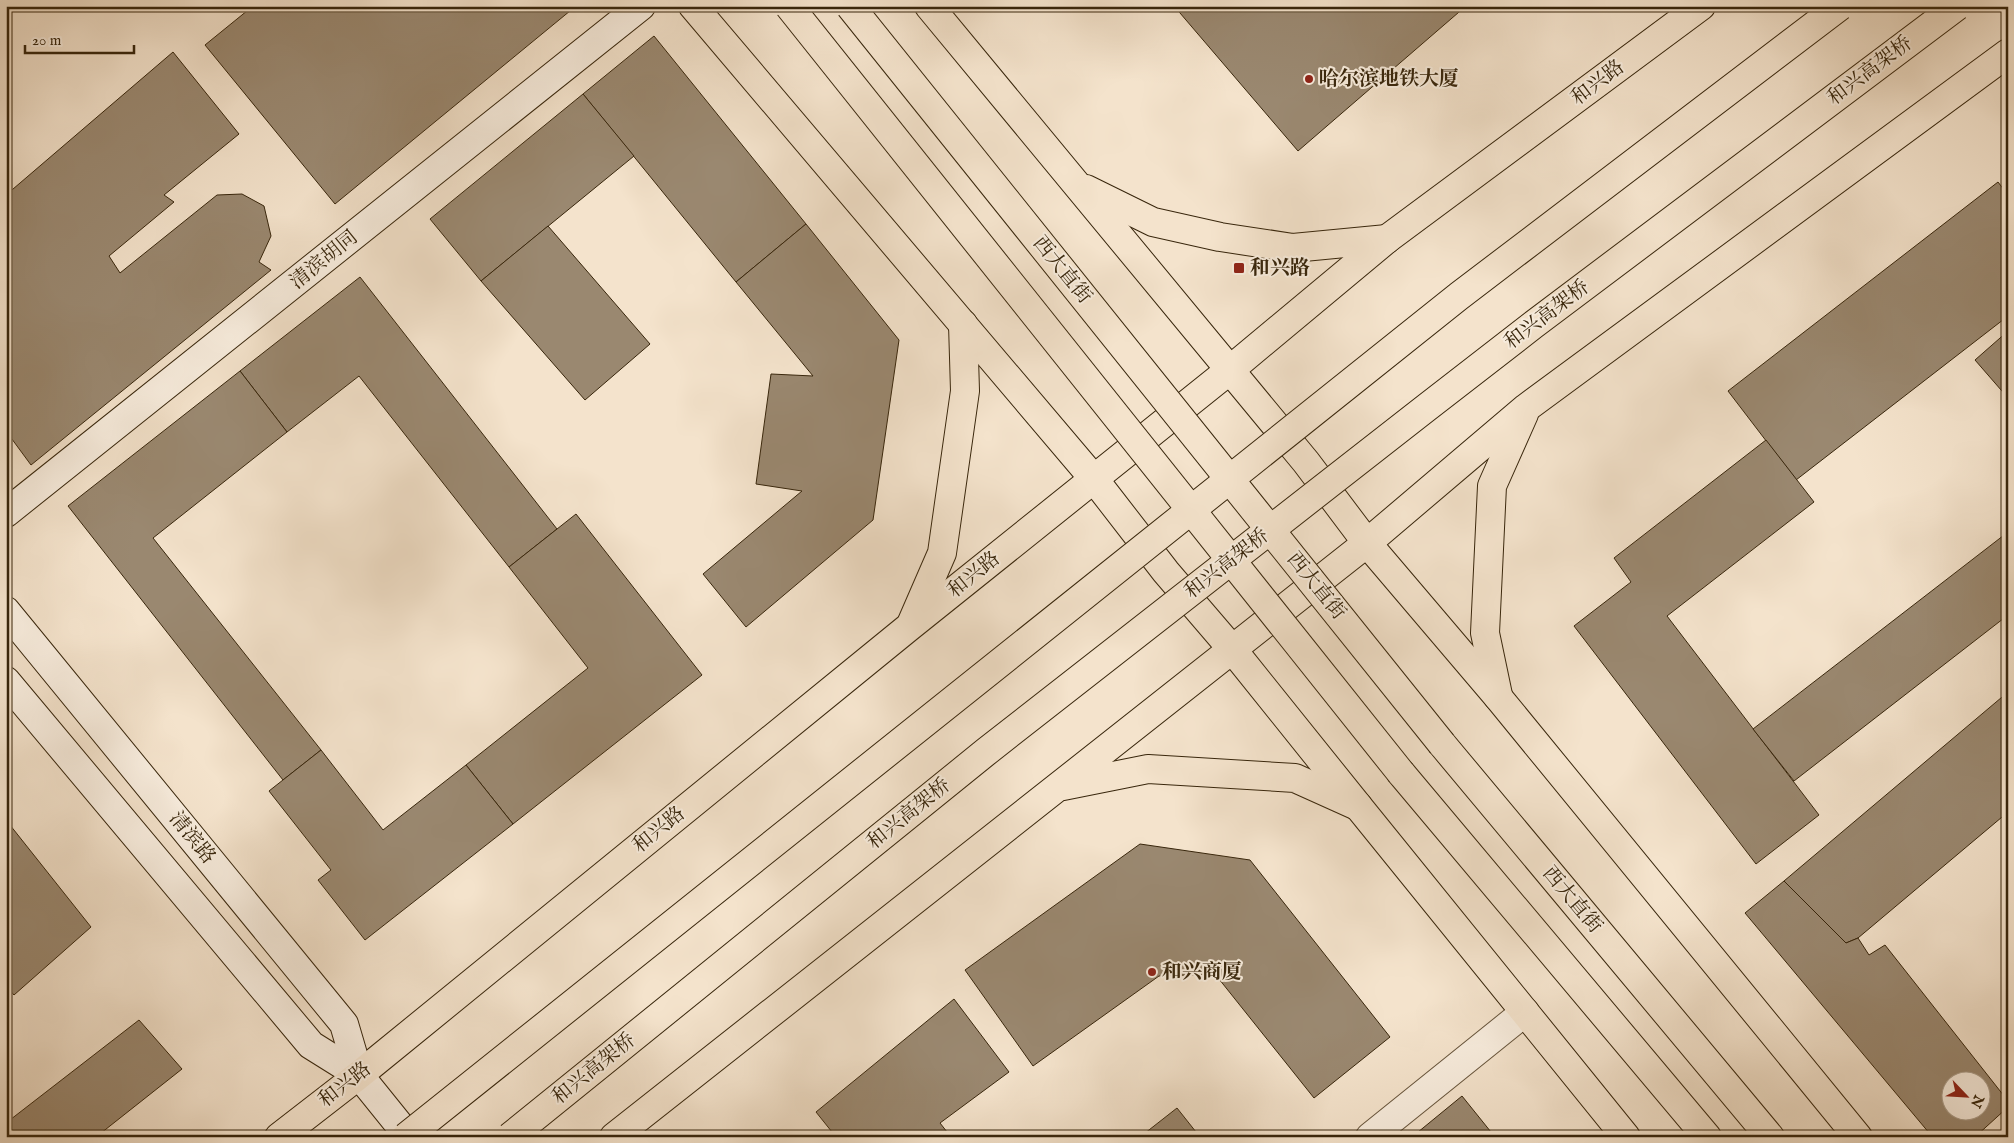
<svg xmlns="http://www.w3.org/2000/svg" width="2014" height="1143" font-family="'IM FELL English','Noto Serif SC',serif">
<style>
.building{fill:#9a8870;stroke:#38260c;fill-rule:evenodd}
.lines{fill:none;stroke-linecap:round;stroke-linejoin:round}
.street-casing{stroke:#67553c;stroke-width:30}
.secondary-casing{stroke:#38260c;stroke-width:30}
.primary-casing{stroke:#38260c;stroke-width:30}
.highway-casing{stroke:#38260c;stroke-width:30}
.street{stroke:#f8edde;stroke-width:28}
.secondary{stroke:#f8edde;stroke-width:28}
.primary{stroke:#f4e3cc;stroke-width:28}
.highway{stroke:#f4e3cc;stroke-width:28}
.highway-bridge-casing{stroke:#38260c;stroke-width:30;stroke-linecap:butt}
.highway-bridge{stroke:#f4e3cc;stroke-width:28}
.poi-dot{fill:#8f2418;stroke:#f8edde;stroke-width:2}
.labels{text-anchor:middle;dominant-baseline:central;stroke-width:4;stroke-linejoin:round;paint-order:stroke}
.street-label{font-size:20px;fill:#38260c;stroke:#f8edde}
.poi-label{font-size:20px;font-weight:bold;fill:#38260c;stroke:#f8edde;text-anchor:start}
</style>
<rect width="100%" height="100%" fill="#f4e3cc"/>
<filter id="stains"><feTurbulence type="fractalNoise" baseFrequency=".004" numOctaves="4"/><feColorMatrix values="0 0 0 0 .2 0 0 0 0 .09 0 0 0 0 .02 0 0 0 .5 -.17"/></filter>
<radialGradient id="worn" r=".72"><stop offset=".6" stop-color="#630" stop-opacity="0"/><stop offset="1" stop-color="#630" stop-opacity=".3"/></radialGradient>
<g class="building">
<path d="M 253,6 L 576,6 L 335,204 L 205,45 Z"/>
<path d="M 1174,6 L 1466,6 L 1298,151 Z"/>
<path d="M 654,36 L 806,224 L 736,282 L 583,94 Z"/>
<path d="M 173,52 L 239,134 L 164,195 L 174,202 L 109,256 L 120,273 L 217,195 L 242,194 L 264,206 L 271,236 L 259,262 L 271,270 L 31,465 L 6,431 L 6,195 Z"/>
<path d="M 583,94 L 634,156 L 481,281 L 430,219 Z"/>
<path d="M 1998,182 L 2008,195 L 2008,316 L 1796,480 L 1728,391 Z"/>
<path d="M 806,224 L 899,340 L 873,520 L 746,627 L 703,574 L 802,491 L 756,484 L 771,374 L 813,376 L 736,282 Z"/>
<path d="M 548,226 L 650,344 L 585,400 L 481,281 Z"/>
<path d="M 360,277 L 557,529 L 509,567 L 359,376 L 287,432 L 240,371 Z"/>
<path d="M 2008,331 L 2008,398 L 1975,360 Z"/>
<path d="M 240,371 L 287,432 L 153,538 L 321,750 L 283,780 L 68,506 Z"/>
<path d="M 1766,440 L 1814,502 L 1667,616 L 1819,815 L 1756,864 L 1574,626 L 1631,582 L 1614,558 Z"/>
<path d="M 576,514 L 702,675 L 513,824 L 466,765 L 588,668 L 509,567 Z"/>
<path d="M 2008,532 L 2008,615 L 1794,781 L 1753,729 Z"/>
<path d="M 2008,692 L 2008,812 L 1858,938 L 1846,943 L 1784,881 Z"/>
<path d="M 321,750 L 383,830 L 466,765 L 513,824 L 365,940 L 318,880 L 331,870 L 269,791 Z"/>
<path d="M 6,820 L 91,927 L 14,995 L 6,986 Z"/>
<path d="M 1140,844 L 1250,860 L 1390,1037 L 1314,1098 L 1215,974 L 1159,976 L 1033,1066 L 965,970 Z"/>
<path d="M 1784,881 L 1846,943 L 1858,938 L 1869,955 L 1885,945 L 2008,1101 L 2008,1107 L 1975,1137 L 1933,1137 L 1930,1134 L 1745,913 ZM 1952,1080 L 1982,1080 L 1982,1110 L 1952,1110 Z"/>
<path d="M 954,999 L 1009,1072 L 940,1123 L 951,1137 L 836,1137 L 816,1112 Z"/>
<path d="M 139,1020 L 182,1069 L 96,1137 L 6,1137 L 6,1123 Z"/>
<path d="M 1462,1096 L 1495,1137 L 1412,1137 Z"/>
<path d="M 1177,1108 L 1200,1137 L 1140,1137 Z"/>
</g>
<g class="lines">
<defs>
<path id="street" d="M 1370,1137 L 1525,1012"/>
<g id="secondary">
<path d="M 6,513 L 641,6"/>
<path d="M 6,611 L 344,1024 L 359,1075 L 409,1137"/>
<path d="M 6,681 L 311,1045 L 359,1075"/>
</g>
<g id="primary">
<path d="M 1498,697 L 1858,1137"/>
<path d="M 1442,744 L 1770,1137"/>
<path d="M 1401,773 L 1707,1137"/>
<path d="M 1358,806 L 1626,1137"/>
</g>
<g id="highway">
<path d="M 693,6 L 1094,479 L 1166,572 L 1232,649 L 1358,806"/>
<path d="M 929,6 L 1306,462 L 1367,543 L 1498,697"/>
<path d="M 1086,189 L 1153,222 L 1220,237 L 1293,248 L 1387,239"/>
<path d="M 912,622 L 942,553 L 965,391 L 963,324"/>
<path d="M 1498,695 L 1485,633 L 1492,486 L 1524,414"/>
<path d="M 1063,786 L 1148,769 L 1295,778 L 1355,805"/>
<path d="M 279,1137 L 359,1075 L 909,627 L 1231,369 L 1387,239 L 1701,6"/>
<path d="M 614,1137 L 1367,543 L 1526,408 L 2008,53"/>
</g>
</defs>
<use href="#street" class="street-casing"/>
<use href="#secondary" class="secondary-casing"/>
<use href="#primary" class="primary-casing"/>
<use href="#highway" class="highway-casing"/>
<use href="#street" class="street"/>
<use href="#secondary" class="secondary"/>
<use href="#primary" class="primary"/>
<use href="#highway" class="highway"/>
<defs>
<g id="highway-bridge">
<path d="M 789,6 L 1401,773"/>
<path d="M 850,6 L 1442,744"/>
<path d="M 406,1137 L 1459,296 L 1840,6"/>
<path d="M 510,1137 L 987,751 L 1426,408 L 1533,325 L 1957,6"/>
</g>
</defs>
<use href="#highway-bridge" class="highway-bridge-casing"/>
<use href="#highway-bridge" class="highway-bridge"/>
</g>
<g class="poi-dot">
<circle cx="1309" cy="79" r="5"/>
<rect x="1233" y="262" width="12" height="12" rx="2.5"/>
<circle cx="1152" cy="972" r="5"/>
</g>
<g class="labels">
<g class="street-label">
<text transform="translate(1870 71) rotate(-37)">和兴高架桥</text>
<text transform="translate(1598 83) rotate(-37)">和兴路</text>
<text transform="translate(324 260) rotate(-39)">清滨胡同</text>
<text transform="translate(1062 270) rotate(51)">西大直街</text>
<text transform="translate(1547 315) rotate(-37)">和兴高架桥</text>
<text transform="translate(1227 564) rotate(-38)">和兴高架桥</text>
<text transform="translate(974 575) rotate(-39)">和兴路</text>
<text transform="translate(1316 586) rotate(51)">西大直街</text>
<text transform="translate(909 814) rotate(-39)">和兴高架桥</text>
<text transform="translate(659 830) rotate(-39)">和兴路</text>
<text transform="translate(192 838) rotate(51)">清滨路</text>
<text transform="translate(1572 900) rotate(50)">西大直街</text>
<text transform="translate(594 1069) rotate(-39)">和兴高架桥</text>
<text transform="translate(345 1085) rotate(-38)">和兴路</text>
</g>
<g class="poi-label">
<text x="1319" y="79">哈尔滨地铁大厦</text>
<text x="1250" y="268">和兴路</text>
<text x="1162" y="972">和兴商厦</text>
</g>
</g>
<rect width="2014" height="1143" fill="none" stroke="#f4e3cc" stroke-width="25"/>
<rect x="8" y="8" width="1999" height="1128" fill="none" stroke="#38260c" stroke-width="2.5"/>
<rect x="12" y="12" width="1989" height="1118" fill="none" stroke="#38260c"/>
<g transform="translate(1966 1096) rotate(115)"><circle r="24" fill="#f8edde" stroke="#ab9d8a"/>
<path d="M0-4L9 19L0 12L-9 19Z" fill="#8f2418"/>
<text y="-8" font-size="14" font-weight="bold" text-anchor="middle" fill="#38260c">N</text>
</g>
<path d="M25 45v8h109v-8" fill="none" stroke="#38260c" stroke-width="2.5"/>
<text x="32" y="45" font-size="15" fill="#38260c" stroke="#f8edde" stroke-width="4" paint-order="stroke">20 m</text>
<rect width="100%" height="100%" filter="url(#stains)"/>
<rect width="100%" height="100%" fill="url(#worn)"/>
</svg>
